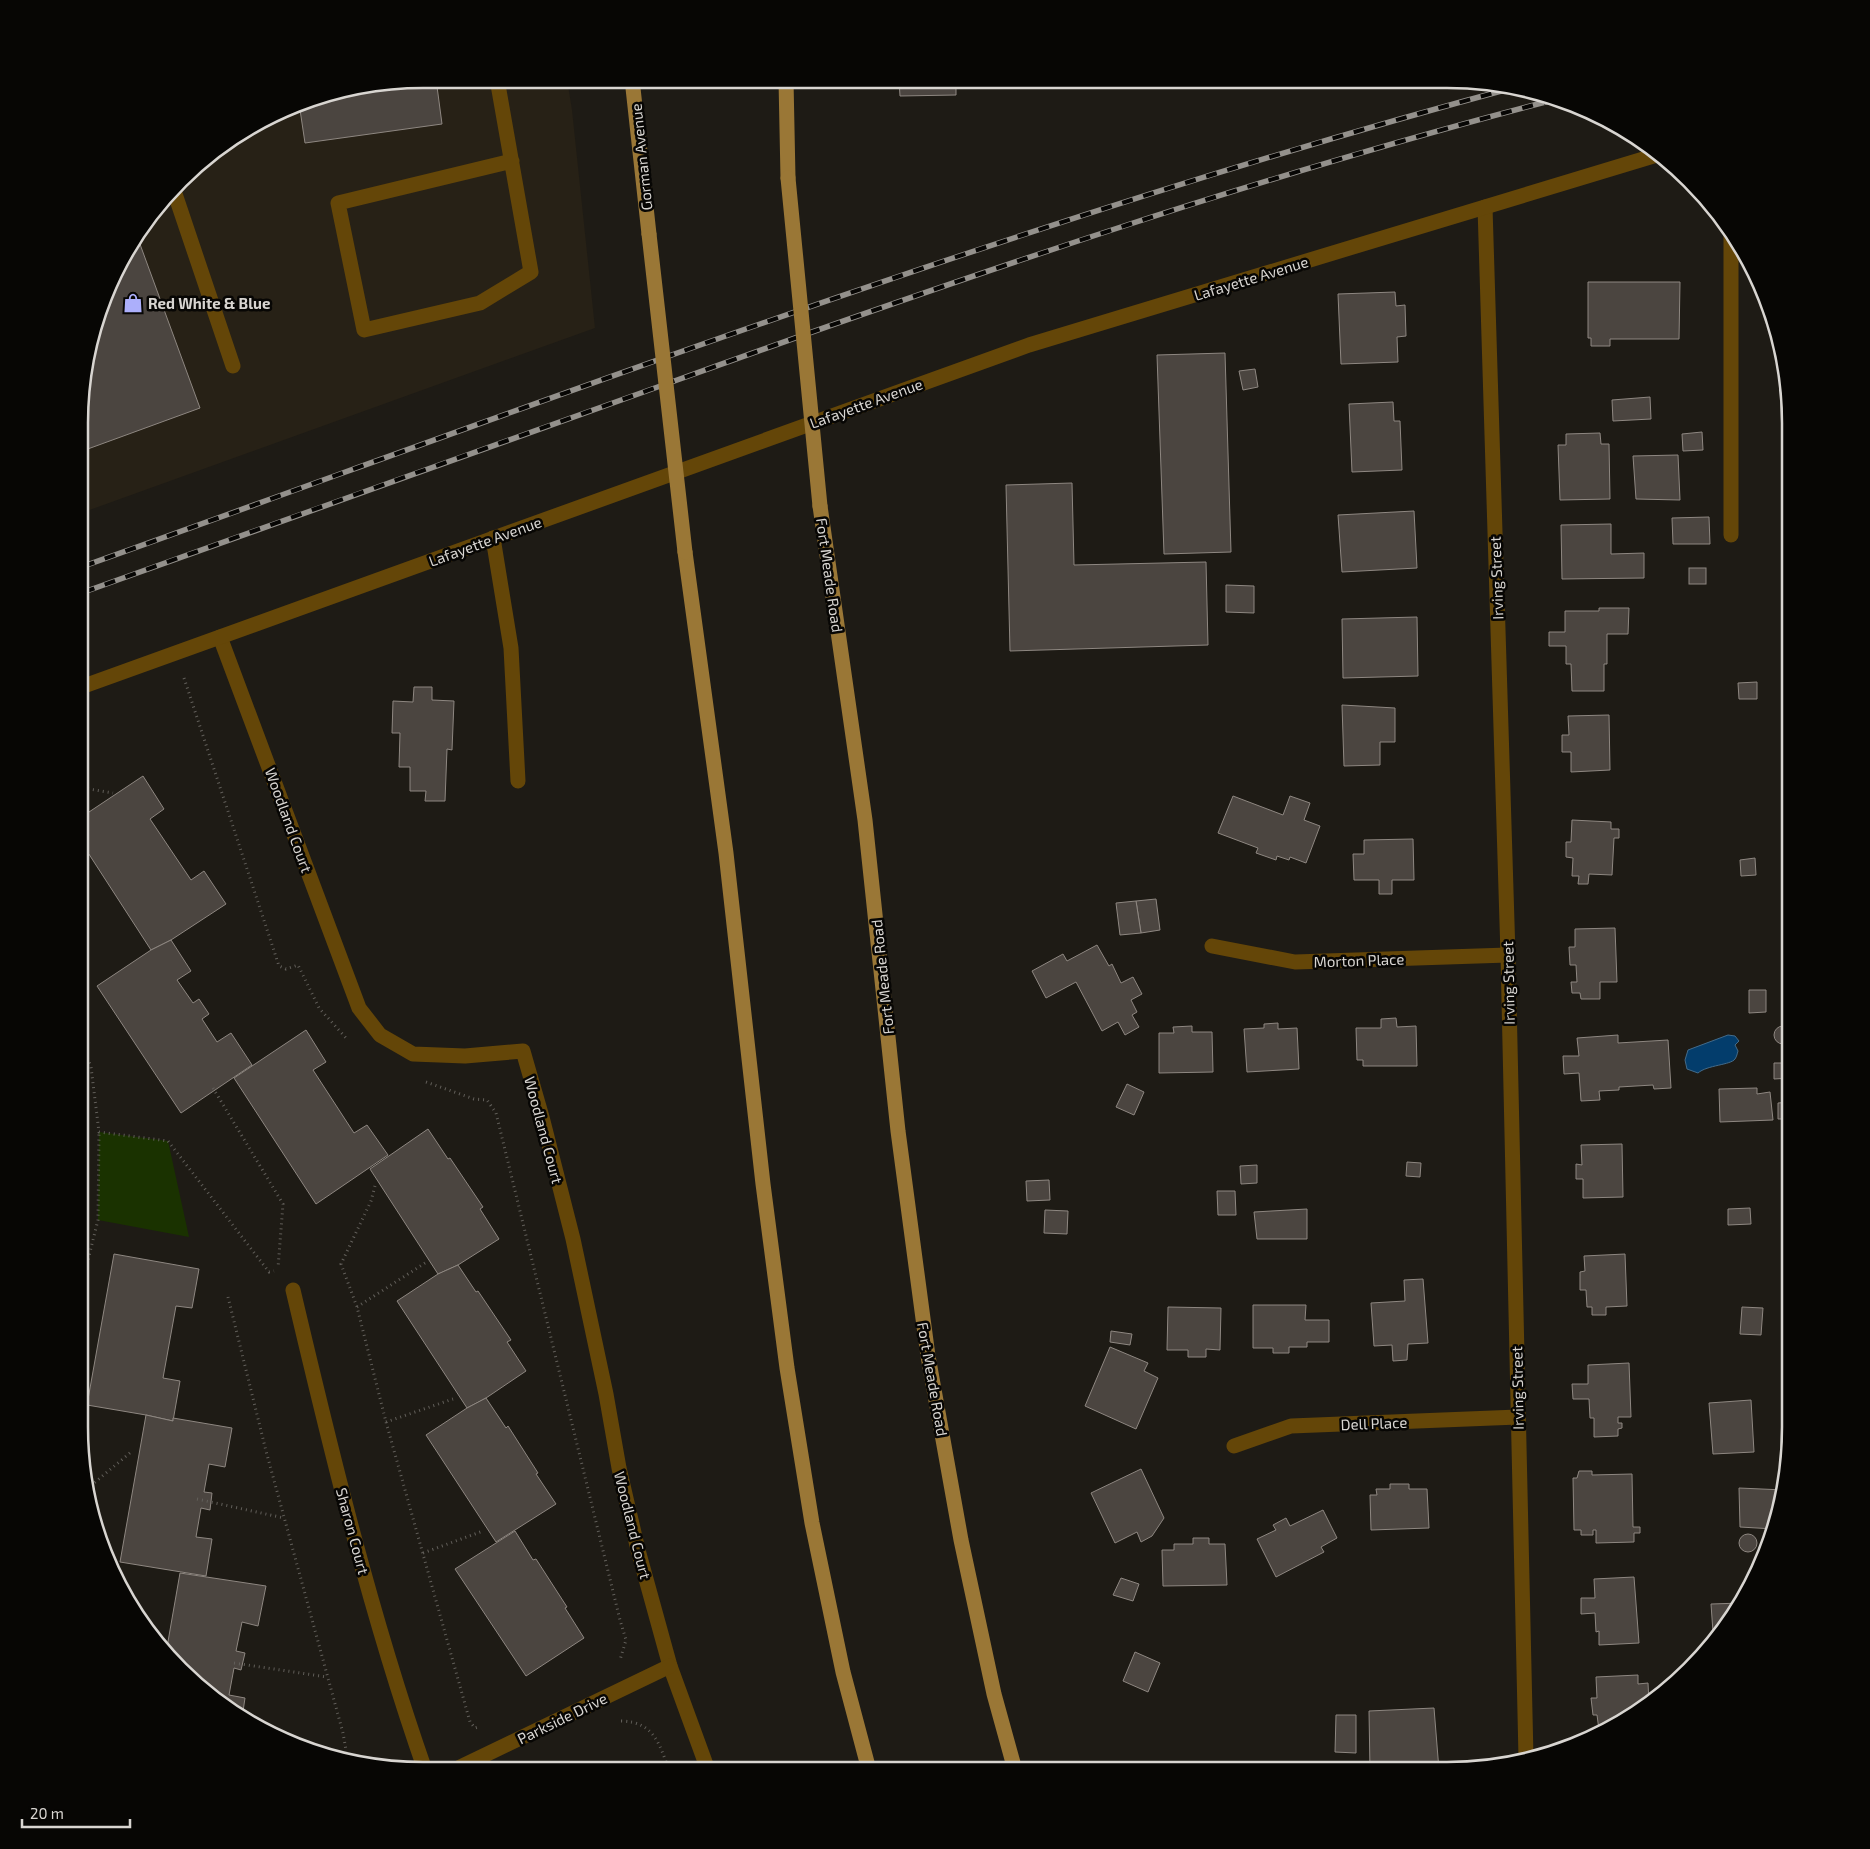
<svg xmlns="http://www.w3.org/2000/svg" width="1870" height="1849" font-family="'Exo 2',sans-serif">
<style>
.built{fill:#272116}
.green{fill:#1a3200}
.water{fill:#033d6c;stroke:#436b8a}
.building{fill:#4b4540;stroke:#8e8781}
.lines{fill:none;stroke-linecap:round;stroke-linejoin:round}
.path{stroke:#625f5a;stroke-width:3;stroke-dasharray:1 4;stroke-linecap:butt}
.minor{stroke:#644608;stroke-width:15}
.major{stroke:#9a7736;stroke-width:15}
.rail-casing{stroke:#94918c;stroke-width:5.5}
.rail{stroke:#070604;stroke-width:4;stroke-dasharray:11;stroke-linecap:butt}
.major-bridge{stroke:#9a7736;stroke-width:15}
.labels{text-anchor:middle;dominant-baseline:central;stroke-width:5;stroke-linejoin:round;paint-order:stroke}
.street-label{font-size:15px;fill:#d8d5d1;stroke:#070604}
.poi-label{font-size:15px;font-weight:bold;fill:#d8d5d1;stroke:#070604;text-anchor:start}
.rim{fill:none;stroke:#d8d5d1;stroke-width:2.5}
</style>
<rect width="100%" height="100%" fill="#1e1b15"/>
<path class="built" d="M 422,79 L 567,79 L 572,110 L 595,328 L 84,512 L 85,356 L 125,251 L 196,164 L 251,125 L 312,97 Z"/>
<path class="green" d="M 99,1132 L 168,1141 L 189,1237 L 98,1220 Z"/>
<path class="water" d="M 1728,1035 L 1735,1036 L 1739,1041 L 1735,1045 L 1738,1051 C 1737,1054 1737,1056 1735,1059 C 1731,1065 1707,1065 1698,1073 L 1687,1069 L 1685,1060 L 1688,1050 Z"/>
<g class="building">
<path d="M 422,79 L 436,79 L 442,124 L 305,143 L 299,103 L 312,97 Z"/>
<path d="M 899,80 L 956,80 L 956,95 L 900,96 Z"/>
<path d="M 137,236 L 200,408 L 85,450 L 85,356 L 125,251 Z"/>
<path d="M 1588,282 L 1680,282 L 1679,339 L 1610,339 L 1610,346 L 1591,346 L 1591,338 L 1588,338 Z"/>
<path d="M 1395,292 L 1396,306 L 1405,305 L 1406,336 L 1397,337 L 1398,362 L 1341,364 L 1338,294 Z"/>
<path d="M 1225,353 L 1231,552 L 1164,554 L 1157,355 Z"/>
<path d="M 1255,369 L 1258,387 L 1243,390 L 1239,371 Z"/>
<path d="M 1650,397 L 1651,419 L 1613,421 L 1612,400 Z"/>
<path d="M 1393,402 L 1394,421 L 1400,421 L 1402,470 L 1352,472 L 1349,404 Z"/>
<path d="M 1702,432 L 1703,450 L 1683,451 L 1682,434 Z"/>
<path d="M 1600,433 L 1601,444 L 1609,444 L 1610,499 L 1560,500 L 1558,445 L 1566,445 L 1566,434 Z"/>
<path d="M 1678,455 L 1680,500 L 1636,499 L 1633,456 Z"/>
<path d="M 1072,483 L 1074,565 L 1206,562 L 1208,645 L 1010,651 L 1006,485 Z"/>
<path d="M 1414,511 L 1417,568 L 1342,572 L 1338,515 Z"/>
<path d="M 1709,517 L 1710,544 L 1673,544 L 1672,518 Z"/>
<path d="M 1611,524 L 1611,554 L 1644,553 L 1644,578 L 1562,579 L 1561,525 Z"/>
<rect x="1689" y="568" width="17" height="16"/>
<path d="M 1226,585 L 1254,586 L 1254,613 L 1226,612 Z"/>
<path d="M 1599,608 L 1629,608 L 1628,634 L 1607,634 L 1607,664 L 1604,664 L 1604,691 L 1572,691 L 1571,664 L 1566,664 L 1566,646 L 1549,646 L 1549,632 L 1565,632 L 1565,611 L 1599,611 Z"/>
<path d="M 1417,617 L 1418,676 L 1343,678 L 1342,619 Z"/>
<path d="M 1757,682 L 1757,699 L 1739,699 L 1738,683 Z"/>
<path d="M 414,687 L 432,687 L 432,700 L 454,701 L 452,750 L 447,749 L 445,801 L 425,801 L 426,791 L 410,791 L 410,767 L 399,767 L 400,733 L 392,733 L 393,701 L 413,702 Z"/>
<path d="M 1342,705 L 1395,708 L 1395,742 L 1380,742 L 1380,765 L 1344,766 Z"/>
<path d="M 1609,715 L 1610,770 L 1571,772 L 1571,752 L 1562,752 L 1562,735 L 1569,735 L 1568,716 Z"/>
<path d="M 143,776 L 164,809 L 150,819 L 191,880 L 204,871 L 226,904 L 171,940 L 151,950 L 83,845 L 83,816 Z"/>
<path d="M 1233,796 L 1283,815 L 1290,796 L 1310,803 L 1304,820 L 1320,826 L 1306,863 L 1290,857 L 1289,860 L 1277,856 L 1276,860 L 1256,853 L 1258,848 L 1218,833 Z"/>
<path d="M 1572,820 L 1611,822 L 1611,829 L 1619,829 L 1619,838 L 1614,838 L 1612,875 L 1589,874 L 1588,884 L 1578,884 L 1579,876 L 1572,876 L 1573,858 L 1566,857 L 1566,842 L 1571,842 Z"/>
<path d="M 1413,839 L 1414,880 L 1392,880 L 1392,894 L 1379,894 L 1379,880 L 1354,880 L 1353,854 L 1364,854 L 1364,840 Z"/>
<path d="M 1755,858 L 1756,875 L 1741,876 L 1740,860 Z"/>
<path d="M 1156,899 L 1160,930 L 1141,933 L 1136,901 Z"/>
<path d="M 1136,901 L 1141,933 L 1120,935 L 1116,903 Z"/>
<path d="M 1615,928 L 1617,982 L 1600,982 L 1600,999 L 1581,999 L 1580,993 L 1572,993 L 1571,982 L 1577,982 L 1576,965 L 1570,965 L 1569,947 L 1575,947 L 1575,929 Z"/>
<path d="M 171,940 L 191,971 L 177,980 L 193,1003 L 199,999 L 209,1014 L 202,1019 L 217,1042 L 231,1033 L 252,1065 L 181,1113 L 97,986 L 151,950 Z"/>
<path d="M 1097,945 L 1109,966 L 1112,964 L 1121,983 L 1133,977 L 1142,994 L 1131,1000 L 1137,1012 L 1132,1015 L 1139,1027 L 1125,1035 L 1118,1022 L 1102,1031 L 1076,982 L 1046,998 L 1032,971 L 1063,954 L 1067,961 Z"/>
<path d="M 1749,990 L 1766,990 L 1766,1012 L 1749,1013 Z"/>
<path d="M 1396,1018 L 1397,1027 L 1416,1026 L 1417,1066 L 1363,1066 L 1363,1060 L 1357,1060 L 1356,1028 L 1381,1028 L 1381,1019 Z"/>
<path d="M 1278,1023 L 1278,1029 L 1297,1028 L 1299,1069 L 1247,1072 L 1244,1029 L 1264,1028 L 1264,1024 Z"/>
<path d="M 1192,1026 L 1192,1032 L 1212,1032 L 1213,1072 L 1159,1073 L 1159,1033 L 1174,1033 L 1173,1027 Z"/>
<circle cx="1783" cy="1035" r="9"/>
<path d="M 306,1030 L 326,1062 L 313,1070 L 354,1133 L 367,1125 L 388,1155 L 316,1204 L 234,1078 Z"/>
<path d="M 1618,1035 L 1618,1043 L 1668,1040 L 1671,1088 L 1654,1089 L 1653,1085 L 1619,1087 L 1619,1090 L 1599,1091 L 1600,1100 L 1581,1101 L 1579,1073 L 1564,1074 L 1563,1056 L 1579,1056 L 1577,1038 Z"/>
<path d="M 1774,1063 L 1791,1063 L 1791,1078 L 1774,1079 Z"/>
<path d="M 1127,1084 L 1144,1092 L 1134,1115 L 1116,1107 Z"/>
<path d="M 1757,1088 L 1757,1094 L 1770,1092 L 1773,1120 L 1720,1122 L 1719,1089 Z"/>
<path d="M 1791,1102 L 1791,1119 L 1778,1119 L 1778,1103 Z"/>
<path d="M 428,1129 L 448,1159 L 450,1158 L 483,1207 L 480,1209 L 499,1239 L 458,1265 L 438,1274 L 370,1169 Z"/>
<path d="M 1622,1144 L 1623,1197 L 1583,1198 L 1583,1179 L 1576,1179 L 1576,1164 L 1582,1165 L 1581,1145 Z"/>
<path d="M 1407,1162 L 1421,1163 L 1420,1177 L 1406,1176 Z"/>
<path d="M 1257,1165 L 1257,1183 L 1241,1184 L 1240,1166 Z"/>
<path d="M 1049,1180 L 1050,1200 L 1027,1201 L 1026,1181 Z"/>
<path d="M 1217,1191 L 1235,1191 L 1236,1215 L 1218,1215 Z"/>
<path d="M 1750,1208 L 1751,1224 L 1728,1225 L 1728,1209 Z"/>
<path d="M 1307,1209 L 1307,1239 L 1257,1239 L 1254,1212 Z"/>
<path d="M 1045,1210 L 1068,1211 L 1067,1234 L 1044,1233 Z"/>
<path d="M 114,1254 L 199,1269 L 192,1308 L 176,1306 L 163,1378 L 180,1381 L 173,1421 L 146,1415 L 87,1405 Z"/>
<path d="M 1625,1254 L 1627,1306 L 1606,1307 L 1606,1315 L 1592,1315 L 1592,1307 L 1587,1307 L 1586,1290 L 1580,1290 L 1580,1272 L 1585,1271 L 1584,1256 Z"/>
<path d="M 458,1265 L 476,1292 L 478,1291 L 511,1340 L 507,1342 L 526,1371 L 486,1398 L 467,1408 L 397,1301 L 438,1274 Z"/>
<path d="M 1423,1279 L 1428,1343 L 1408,1344 L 1407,1360 L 1393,1361 L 1392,1345 L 1374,1346 L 1371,1303 L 1405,1301 L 1404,1280 Z"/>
<path d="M 1253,1305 L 1306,1305 L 1305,1320 L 1329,1320 L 1329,1342 L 1307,1342 L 1307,1347 L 1289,1347 L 1289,1353 L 1273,1353 L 1273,1348 L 1253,1348 Z"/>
<path d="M 1168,1307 L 1221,1308 L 1220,1350 L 1206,1349 L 1206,1357 L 1188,1357 L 1188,1350 L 1167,1350 Z"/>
<path d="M 1742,1307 L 1763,1308 L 1761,1335 L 1740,1334 Z"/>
<path d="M 1111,1331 L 1132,1334 L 1130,1345 L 1110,1342 Z"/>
<path d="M 1110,1347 L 1148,1363 L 1144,1371 L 1158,1378 L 1136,1429 L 1085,1406 Z"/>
<path d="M 1629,1363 L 1631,1417 L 1618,1417 L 1618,1423 L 1622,1423 L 1622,1428 L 1618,1429 L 1618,1436 L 1594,1437 L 1594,1418 L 1590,1418 L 1589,1399 L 1573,1399 L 1572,1384 L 1588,1384 L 1588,1365 Z"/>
<path d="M 486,1398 L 506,1428 L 508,1426 L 538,1473 L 536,1474 L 556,1504 L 496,1542 L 426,1435 L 467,1408 Z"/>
<path d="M 1751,1400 L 1754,1452 L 1713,1454 L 1709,1403 Z"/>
<path d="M 146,1415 L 173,1421 L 173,1418 L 232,1428 L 225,1467 L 209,1464 L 204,1492 L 212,1493 L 210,1510 L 201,1508 L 196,1537 L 212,1539 L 206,1576 L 120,1562 Z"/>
<path d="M 1141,1469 L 1164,1518 L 1152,1536 L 1141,1542 L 1137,1532 L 1115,1543 L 1091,1493 Z"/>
<path d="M 1579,1471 L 1592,1471 L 1592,1475 L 1632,1474 L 1633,1527 L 1640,1527 L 1640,1533 L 1634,1533 L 1634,1542 L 1596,1543 L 1596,1530 L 1593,1530 L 1593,1535 L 1581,1535 L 1581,1530 L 1574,1530 L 1573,1478 L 1577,1478 Z"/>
<path d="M 1390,1484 L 1409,1484 L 1409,1489 L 1427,1489 L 1429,1528 L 1371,1530 L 1370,1495 L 1377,1495 L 1376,1489 L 1390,1489 Z"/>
<path d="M 1739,1488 L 1784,1490 L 1779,1516 L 1774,1529 L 1740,1527 Z"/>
<path d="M 1323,1510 L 1337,1538 L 1321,1547 L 1324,1552 L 1276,1577 L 1257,1539 L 1276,1530 L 1273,1525 L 1286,1518 L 1290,1526 Z"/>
<path d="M 515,1531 L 533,1560 L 536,1559 L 567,1607 L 565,1608 L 584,1638 L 526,1676 L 455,1569 Z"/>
<circle cx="1748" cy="1543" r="9"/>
<path d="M 1193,1538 L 1209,1538 L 1209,1544 L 1225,1544 L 1227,1585 L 1163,1586 L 1162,1550 L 1174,1550 L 1174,1544 L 1193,1544 Z"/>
<path d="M 180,1573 L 266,1586 L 258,1626 L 242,1622 L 236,1651 L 245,1653 L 241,1670 L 234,1668 L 229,1695 L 245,1698 L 242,1718 L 196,1685 L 166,1653 Z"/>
<path d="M 1634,1577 L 1639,1643 L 1599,1645 L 1599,1631 L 1596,1632 L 1595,1613 L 1581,1614 L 1581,1598 L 1595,1598 L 1594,1579 Z"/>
<path d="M 1121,1578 L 1139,1584 L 1133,1601 L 1113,1595 Z"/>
<path d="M 1742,1603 L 1722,1631 L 1713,1632 L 1711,1604 Z"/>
<path d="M 1135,1652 L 1160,1663 L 1148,1692 L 1123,1681 Z"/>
<path d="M 1638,1675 L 1638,1684 L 1648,1683 L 1649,1703 L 1599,1730 L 1597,1715 L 1593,1715 L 1591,1698 L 1597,1698 L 1596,1677 Z"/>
<path d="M 1434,1708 L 1439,1770 L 1370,1770 L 1369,1711 Z"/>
<path d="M 1336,1715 L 1356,1715 L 1356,1753 L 1335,1752 Z"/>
</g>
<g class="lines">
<g class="path">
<path d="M 184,678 L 279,966 L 286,969 L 298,965 L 319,1008 L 347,1039"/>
<path d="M 83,788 L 113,793"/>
<path d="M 83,794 L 91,789"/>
<path d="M 82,1044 L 91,1067 L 99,1132 L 168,1141 L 269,1272 L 274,1271"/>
<path d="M 426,1082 L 474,1099 L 487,1100 L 496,1113 L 620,1620 L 626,1640 L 620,1660"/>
<path d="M 213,1088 L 283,1204 L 278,1268"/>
<path d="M 375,1186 L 371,1201 L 341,1264 L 357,1307 L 386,1422 L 470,1722 L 475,1728 L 478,1727"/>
<path d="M 228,1297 L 266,1451 L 343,1733 L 346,1750 L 346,1761"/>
<path d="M 357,1307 L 425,1263"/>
<path d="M 80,1354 L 87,1264 L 98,1220 L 99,1132"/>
<path d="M 386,1422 L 453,1399"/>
<path d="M 87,1489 L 131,1452"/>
<path d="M 197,1499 L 284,1518"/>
<path d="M 423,1553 L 483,1531"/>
<path d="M 234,1663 L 327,1677"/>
<path d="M 621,1721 C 654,1722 659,1743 669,1770"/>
</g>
<g class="minor">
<path d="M 497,79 L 531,272 L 480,303 L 364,330 L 338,203 L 512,161"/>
<path d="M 174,191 L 233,366"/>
<path d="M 1485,207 L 1508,955 L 1526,1758"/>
<path d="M 1731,233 L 1731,535"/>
<path d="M 493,538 L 511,648 L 518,781"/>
<path d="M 220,637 L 359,1008 L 380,1035 L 413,1054 L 465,1056 L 523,1051 L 542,1117 L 573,1239 L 606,1394 L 619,1468 L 638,1550 L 670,1666 L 708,1770"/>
<path d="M 84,686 L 1029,345 L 1660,154"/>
<path d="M 1212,946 L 1295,962 L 1508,955"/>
<path d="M 293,1290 C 331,1451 370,1613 425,1770"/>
<path d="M 1234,1446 L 1291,1426 L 1518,1417"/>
<path d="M 454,1770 L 670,1666"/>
</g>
<g class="major">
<path d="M 632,79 L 649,234"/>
<path d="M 786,80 L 788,178"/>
<path d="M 820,506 L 865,820 L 898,1131 L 928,1356 L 961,1540 L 994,1694 L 1015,1770"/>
<path d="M 685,552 L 726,853 L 763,1184 L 787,1368 L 812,1523 L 843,1672 L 869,1770"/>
</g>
<defs>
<g id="rail">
<path d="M 84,566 C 558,397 1029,217 1516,87"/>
<path d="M 84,592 C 278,522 472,453 666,384 C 961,278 1257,176 1561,98"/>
</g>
</defs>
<use href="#rail" class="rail-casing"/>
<use href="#rail" class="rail"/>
<g class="major-bridge">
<path d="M 788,178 L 820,506"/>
<path d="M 649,234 L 685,552"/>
</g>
</g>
<defs>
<symbol id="shop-bare" viewBox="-9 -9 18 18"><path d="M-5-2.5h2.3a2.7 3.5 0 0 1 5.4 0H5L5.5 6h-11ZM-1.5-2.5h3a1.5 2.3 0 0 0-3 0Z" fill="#acaffb" stroke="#070604" stroke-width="2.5" paint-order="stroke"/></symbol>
</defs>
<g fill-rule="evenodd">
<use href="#shop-bare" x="119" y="289" width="28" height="28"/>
</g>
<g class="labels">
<g class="street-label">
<text transform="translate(641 157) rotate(-96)">Gorman Avenue</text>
<text transform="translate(1251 278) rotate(-17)">Lafayette Avenue</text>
<text transform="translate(866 403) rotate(-20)">Lafayette Avenue</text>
<text transform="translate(485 541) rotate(-20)">Lafayette Avenue</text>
<text transform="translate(830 575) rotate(82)">Fort Meade Road</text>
<text transform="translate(1496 578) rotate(-92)">Irving Street</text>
<text transform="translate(289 820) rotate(70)">Woodland Court</text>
<text transform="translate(1359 960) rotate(-2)">Morton Place</text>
<text transform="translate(882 977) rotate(-96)">Fort Meade Road</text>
<text transform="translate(1508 983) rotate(-91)">Irving Street</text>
<text transform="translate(544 1130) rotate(75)">Woodland Court</text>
<text transform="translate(933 1379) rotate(80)">Fort Meade Road</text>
<text transform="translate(1517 1388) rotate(-91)">Irving Street</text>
<text transform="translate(1374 1423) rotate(-2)">Dell Place</text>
<text transform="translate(633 1525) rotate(76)">Woodland Court</text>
<text transform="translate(353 1531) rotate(75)">Sharon Court</text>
<text transform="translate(562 1718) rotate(-26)">Parkside Drive</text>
</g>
<g class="poi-label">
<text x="148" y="303">Red White &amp; Blue</text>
</g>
</g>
<path d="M0 0H1870V1849H0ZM423 88H1447A335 335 0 0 1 1782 423V1427A335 335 0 0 1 1447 1762H423A335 335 0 0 1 88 1427V423A335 335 0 0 1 423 88Z" fill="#070604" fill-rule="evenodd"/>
<path class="rim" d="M423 88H1447A335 335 0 0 1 1782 423V1427A335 335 0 0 1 1447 1762H423A335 335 0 0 1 88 1427V423A335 335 0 0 1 423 88Z"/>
<path d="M22 1819v8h108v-8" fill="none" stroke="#d8d5d1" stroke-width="2.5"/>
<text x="30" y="1819" font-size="15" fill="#d8d5d1" stroke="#070604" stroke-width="4" paint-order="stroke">20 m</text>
</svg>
